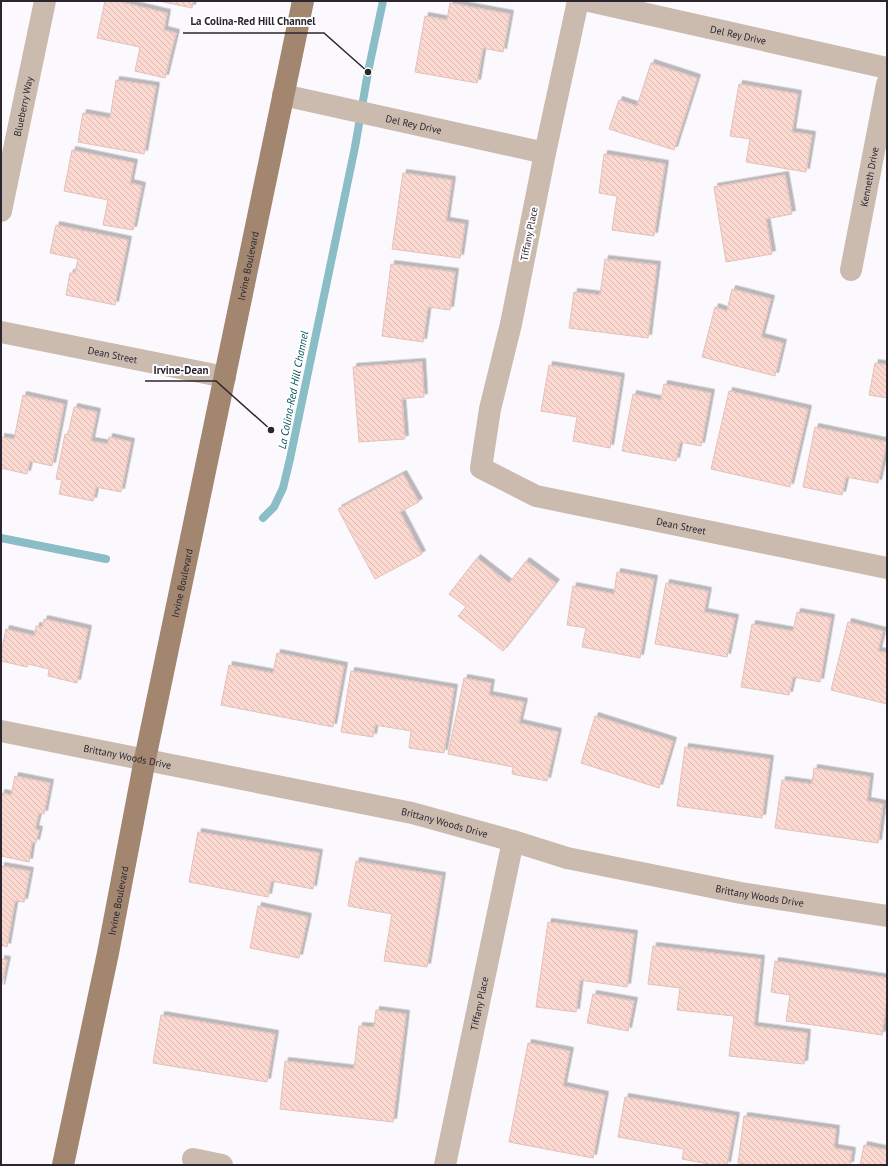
<svg xmlns="http://www.w3.org/2000/svg" width="888" height="1166" font-family="'PT Sans',sans-serif">
<style>
.lines{fill:none;stroke-linecap:round;stroke-linejoin:round}
.stream{stroke:#8abdc6;stroke-width:8}
.building{fill:url(#building-back-hatch);stroke:#e2c1b9;filter:url(#shadow)}
.street{stroke:#cbbbaf;stroke-width:22}
.primary{stroke:#a2866f;stroke-width:22}
.labels{text-anchor:middle;dominant-baseline:central;stroke-width:4;stroke-linejoin:round;paint-order:stroke}
.street-label{font-size:10px;fill:#2b252f;stroke:#fff}
.water-label{font-size:11px;font-style:italic;fill:#03515c;stroke:#fff}
.leader{fill:none;stroke:#2b252f;stroke-width:1.5}
.callout-dot{fill:#2b252f;stroke:#fff;stroke-width:1.5}
.callout-label{font-size:11px;text-anchor:middle;font-weight:bold;fill:#2b252f;stroke:#fff;stroke-width:4;stroke-linejoin:round;paint-order:stroke}
</style>
<defs>
<pattern id="building-back-hatch" width="6" height="6" patternUnits="userSpaceOnUse"><rect width="6" height="6" fill="#fbd9d1"/><path d="M-1 5l2 2M0 0l6 6M5-1l2 2" fill="none" stroke="#d7bab4"/></pattern>
<filter id="shadow"><feDropShadow dx="3.5" dy="-3.5" stdDeviation="0" flood-color="#0004"/></filter>
</defs>
<rect width="100%" height="100%" fill="#fcf9fe"/>
<g class="lines">
<g class="stream">
<path d="M 263,518 L 274,507 L 283,488 L 290,459 L 355,147 L 368,72 L 383,1"/>
<path d="M 1,538 L 106,559"/>
</g>
</g>
<g class="building">
<path d="M 105,1 L 116,1 L 167,13 L 164,30 L 176,33 L 165,78 L 135,71 L 140,47 L 97,38 Z"/>
<path d="M 159,1 L 193,1 L 192,8 Z"/>
<path d="M 450,3 L 510,14 L 503,52 L 483,48 L 477,83 L 415,72 L 425,16 L 447,20 Z"/>
<path d="M 651,63 L 697,78 L 674,150 L 609,129 L 619,100 L 637,106 Z"/>
<path d="M 116,80 L 156,86 L 144,154 L 78,142 L 83,113 L 110,118 Z"/>
<path d="M 739,84 L 798,94 L 792,132 L 812,135 L 806,172 L 746,162 L 750,139 L 730,136 Z"/>
<path d="M 72,150 L 134,163 L 130,183 L 142,186 L 133,230 L 103,225 L 108,200 L 64,191 Z"/>
<path d="M 604,154 L 665,164 L 654,236 L 612,230 L 617,196 L 599,193 Z"/>
<path d="M 403,173 L 452,180 L 446,221 L 465,224 L 460,258 L 392,249 Z"/>
<path d="M 785,175 L 792,214 L 766,219 L 772,254 L 726,262 L 714,187 Z"/>
<path d="M 56,225 L 128,240 L 115,305 L 66,295 L 70,273 L 75,273 L 78,259 L 50,253 Z"/>
<path d="M 605,259 L 657,265 L 648,338 L 569,328 L 574,292 L 600,295 Z"/>
<path d="M 391,264 L 455,272 L 450,310 L 428,307 L 423,342 L 382,336 Z"/>
<path d="M 732,289 L 771,299 L 761,337 L 783,343 L 775,376 L 702,357 L 715,307 L 727,311 Z"/>
<path d="M 422,362 L 424,397 L 402,399 L 405,439 L 359,442 L 353,367 Z"/>
<path d="M 875,363 L 887,365 L 887,398 L 869,395 Z"/>
<path d="M 549,365 L 621,377 L 610,448 L 573,441 L 577,417 L 541,411 Z"/>
<path d="M 664,384 L 711,393 L 701,446 L 680,442 L 676,461 L 622,451 L 633,394 L 661,400 Z"/>
<path d="M 729,391 L 808,409 L 790,487 L 711,469 Z"/>
<path d="M 23,395 L 64,404 L 52,466 L 30,461 L 27,474 L 1,468 L 1,437 L 14,439 Z"/>
<path d="M 74,407 L 97,412 L 91,441 L 108,444 L 109,437 L 131,442 L 121,492 L 96,487 L 93,501 L 59,494 L 62,480 L 56,479 L 65,434 L 68,435 Z"/>
<path d="M 815,427 L 887,442 L 878,483 L 846,477 L 842,495 L 803,487 Z"/>
<path d="M 403,474 L 419,502 L 400,512 L 422,554 L 375,579 L 338,509 Z"/>
<path d="M 477,558 L 509,583 L 526,561 L 556,583 L 503,651 L 458,616 L 466,607 L 449,594 Z"/>
<path d="M 617,572 L 654,579 L 640,658 L 582,647 L 586,628 L 567,625 L 573,586 L 614,594 Z"/>
<path d="M 666,583 L 708,591 L 704,612 L 735,618 L 727,657 L 655,644 Z"/>
<path d="M 797,612 L 831,618 L 820,682 L 793,677 L 789,695 L 741,687 L 752,624 L 793,631 Z"/>
<path d="M 44,619 L 88,629 L 77,683 L 48,676 L 49,669 L 28,664 L 27,667 L 1,661 L 1,652 L 6,629 L 35,636 L 36,626 L 42,627 Z"/>
<path d="M 848,622 L 883,631 L 878,651 L 887,653 L 887,704 L 831,690 Z"/>
<path d="M 277,653 L 344,666 L 333,727 L 221,705 L 229,665 L 273,673 Z"/>
<path d="M 351,671 L 454,688 L 444,753 L 409,748 L 411,731 L 375,725 L 373,737 L 341,732 Z"/>
<path d="M 464,678 L 491,683 L 489,695 L 524,702 L 519,723 L 558,732 L 547,781 L 512,774 L 513,767 L 448,754 Z"/>
<path d="M 595,716 L 673,741 L 659,788 L 581,763 Z"/>
<path d="M 685,747 L 770,759 L 762,818 L 677,806 Z"/>
<path d="M 814,768 L 870,777 L 867,801 L 883,804 L 878,843 L 775,828 L 782,780 L 812,784 Z"/>
<path d="M 15,776 L 50,783 L 44,814 L 39,813 L 35,829 L 39,830 L 36,843 L 32,842 L 29,862 L 1,856 L 1,793 L 11,795 Z"/>
<path d="M 198,832 L 319,853 L 313,889 L 271,881 L 268,897 L 189,882 Z"/>
<path d="M 356,861 L 442,876 L 427,967 L 384,961 L 392,914 L 348,906 Z"/>
<path d="M 1,866 L 30,871 L 24,902 L 15,901 L 7,947 L 1,945 Z"/>
<path d="M 258,906 L 308,917 L 299,958 L 250,948 Z"/>
<path d="M 548,922 L 634,934 L 627,987 L 580,980 L 576,1012 L 536,1007 Z"/>
<path d="M 653,946 L 761,959 L 754,1026 L 807,1033 L 804,1064 L 729,1056 L 734,1016 L 677,1010 L 680,988 L 648,984 Z"/>
<path d="M 1,959 L 7,960 L 1,988 Z"/>
<path d="M 775,961 L 887,978 L 887,1000 L 882,1035 L 786,1021 L 790,995 L 771,992 Z"/>
<path d="M 593,994 L 634,1001 L 628,1031 L 587,1023 Z"/>
<path d="M 376,1010 L 406,1014 L 393,1122 L 280,1109 L 285,1061 L 354,1069 L 359,1026 L 374,1027 Z"/>
<path d="M 161,1015 L 275,1034 L 267,1082 L 153,1063 Z"/>
<path d="M 528,1043 L 570,1051 L 563,1086 L 605,1095 L 593,1158 L 509,1142 Z"/>
<path d="M 625,1097 L 736,1116 L 727,1165 L 714,1165 L 682,1159 L 684,1149 L 618,1137 Z"/>
<path d="M 744,1116 L 836,1129 L 834,1148 L 852,1151 L 850,1165 L 751,1165 L 738,1163 Z"/>
<path d="M 864,1145 L 887,1150 L 887,1165 L 860,1165 Z"/>
</g>
<g class="lines">
<g class="street">
<path id="s1" d="M 578,1 L 545,153 L 511,324 L 490,409 L 481,468 L 536,496 L 887,568"/>
<path id="s2" d="M 589,1 L 887,68"/>
<path id="s3" d="M 283,95 L 545,153"/>
<path id="s4" d="M 1,211 L 45,1"/>
<path id="s5" d="M 851,270 L 887,84"/>
<path id="s6" d="M 1,332 L 225,377"/>
<path id="s7" d="M 1,731 L 412,813 L 513,841 L 567,858 L 741,893 L 887,916"/>
<path d="M 193,1159 L 222,1165"/>
<path id="s8" d="M 445,1165 L 513,841"/>
</g>
<path class="primary" id="s9" d="M 63,1165 L 108,953 L 145,759 L 303,1"/>
</g>
<g class="labels">
<g class="street-label">
<text stroke="none"><textPath href="#s2" startOffset="153">Del Rey Drive</textPath></text>
<text stroke="none"><textPath href="#s4" startOffset="107">Blueberry Way</textPath></text>
<text stroke="none"><textPath href="#s3" startOffset="134">Del Rey Drive</textPath></text>
<text stroke="none"><textPath href="#s5" startOffset="95">Kenneth Drive</textPath></text>
<text transform="translate(529 234) rotate(-79)">Tiffany Place</text>
<text stroke="none"><textPath href="#s9" startOffset="918">Irvine Boulevard</textPath></text>
<text stroke="none"><textPath href="#s6" startOffset="114">Dean Street</textPath></text>
<text stroke="none"><textPath href="#s1" startOffset="687">Dean Street</textPath></text>
<text stroke="none"><textPath href="#s9" startOffset="594">Irvine Boulevard</textPath></text>
<text stroke="none"><textPath href="#s7" startOffset="129">Brittany Woods Drive</textPath></text>
<text stroke="none"><textPath href="#s7" startOffset="453">Brittany Woods Drive</textPath></text>
<text stroke="none"><textPath href="#s7" startOffset="777">Brittany Woods Drive</textPath></text>
<text stroke="none"><textPath href="#s9" startOffset="270">Irvine Boulevard</textPath></text>
<text stroke="none"><textPath href="#s8" startOffset="165">Tiffany Place</textPath></text>
</g>
<g class="water-label">
<text transform="translate(293 390) rotate(-79)">La Colina-Red Hill Channel</text>
</g>
</g>
<path class="leader" d="M368 72L324 33H183M271 430L216 381H145"/>
<g class="callout-dot">
<circle cx="368" cy="72" r="4"/>
<circle cx="271" cy="430" r="4"/>
</g>
<g class="callout-label">
<text x="253" y="25">La Colina-Red Hill Channel</text>
<text x="181" y="374">Irvine-Dean</text>
</g>
<rect width="888" height="1166" fill="none" stroke="#2b252f" stroke-width="4"/>
</svg>
